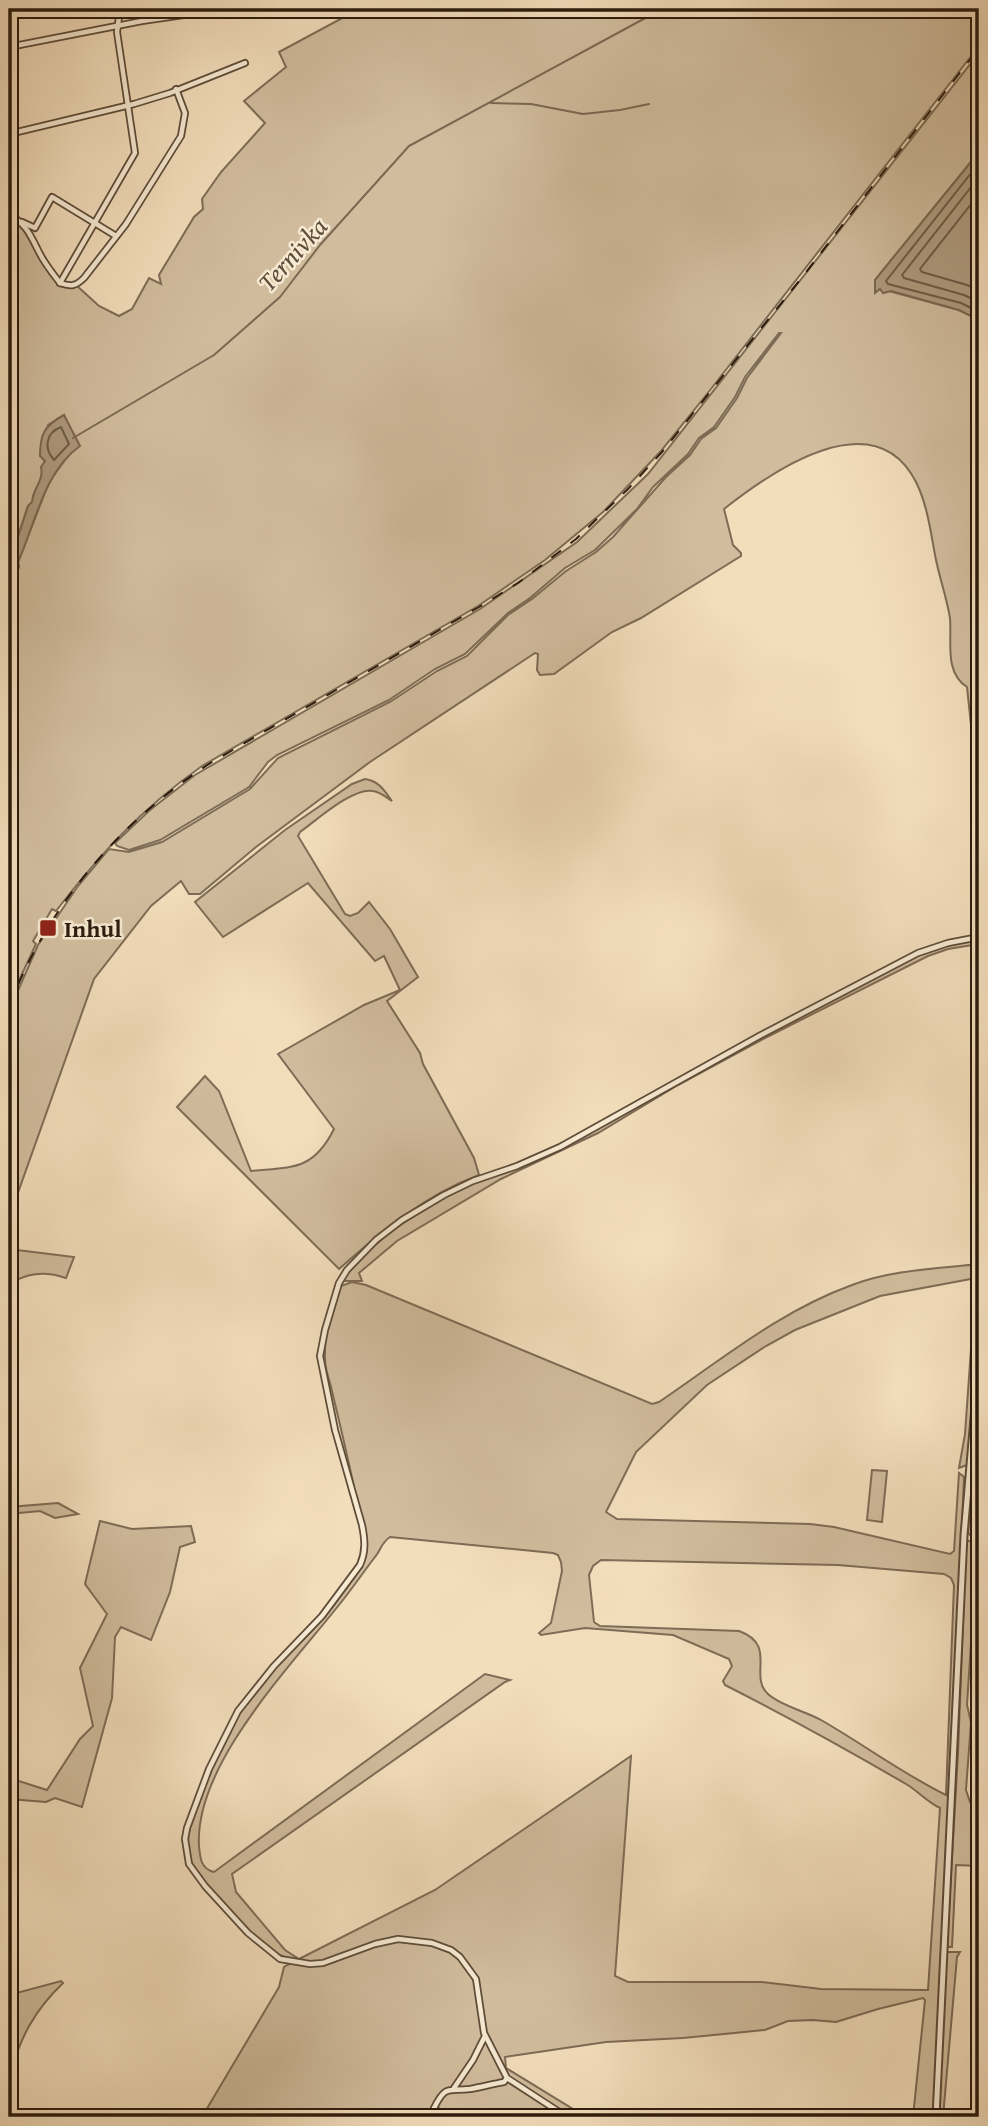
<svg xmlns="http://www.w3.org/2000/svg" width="988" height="2126" font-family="'Gentium Book Plus',serif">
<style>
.green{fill:#d1bd9e;stroke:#7e6c56;stroke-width:2;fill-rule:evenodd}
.water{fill:#af9c80;stroke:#7b6852;stroke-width:2}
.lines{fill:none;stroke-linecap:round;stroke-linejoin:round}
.shore{stroke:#6e5c46;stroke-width:2}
.stream{stroke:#7b6852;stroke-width:2}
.minor-casing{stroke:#5e4c39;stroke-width:8}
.tertiary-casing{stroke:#5e4c39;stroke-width:9}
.minor{stroke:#f7ead3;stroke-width:4.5}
.tertiary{stroke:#f7ead3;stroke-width:5}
.rail{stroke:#2c1b0d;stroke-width:2;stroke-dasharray:12 12;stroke-linecap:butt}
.poi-dot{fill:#8f2418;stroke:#f7ead3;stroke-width:2.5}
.labels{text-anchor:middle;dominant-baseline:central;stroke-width:5;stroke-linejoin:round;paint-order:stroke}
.poi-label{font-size:24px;font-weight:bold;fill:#2c1b0d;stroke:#f7ead3;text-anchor:start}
.water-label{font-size:26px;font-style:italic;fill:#604f3b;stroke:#f7ead3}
</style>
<rect width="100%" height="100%" fill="#f3debc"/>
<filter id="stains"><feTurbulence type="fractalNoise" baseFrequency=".00286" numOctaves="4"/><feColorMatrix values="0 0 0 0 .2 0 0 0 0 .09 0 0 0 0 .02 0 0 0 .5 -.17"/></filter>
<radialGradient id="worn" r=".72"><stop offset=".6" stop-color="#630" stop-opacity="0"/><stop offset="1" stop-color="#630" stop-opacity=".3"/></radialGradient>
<g class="green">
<path d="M 359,9 L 364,9 L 371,18 L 386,9 L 979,9 L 979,46 L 707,394 L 661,451 L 603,512 L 545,560 L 478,606 L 202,766 C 140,810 102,852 56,911 L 52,909 L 33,941 L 36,944 L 9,1002 L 9,587 L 19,567 L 18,562 L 49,482 L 70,453 L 64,415 L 48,425 L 43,476 L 33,497 L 33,502 L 28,506 L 14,549 L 9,555 L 9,214 L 22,222 L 40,255 L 60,283 L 76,285 L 99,306 L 119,316 L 132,309 L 149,278 L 161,284 L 159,275 L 194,217 L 203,209 L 202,199 L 221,172 L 265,123 L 244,101 L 286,67 L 279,52 Z"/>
<path d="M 979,53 L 979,152 L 875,280 L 881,289 L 959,310 L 979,320 L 979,811 L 975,793 L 977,782 L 967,687 C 944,673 952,641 950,618 C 947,599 940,579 936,560 C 931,535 928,506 916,482 C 874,400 772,471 724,509 L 733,545 L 741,553 L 741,556 L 641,618 L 612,632 L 554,674 L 540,675 L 537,670 L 538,654 L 535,653 L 370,762 L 256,847 L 200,894 L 189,894 L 181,881 L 151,906 L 94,979 L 9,1218 L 9,1011 L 38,945 L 78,886 L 109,849 L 129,852 L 162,842 L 250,789 L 278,758 L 390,702 L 437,671 L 467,656 L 508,615 L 532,599 L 566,571 L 596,552 L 613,537 L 666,477 L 690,455 L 701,439 L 716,428 L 737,398 L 747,378 L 781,333 L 779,333 L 745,377 L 735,397 L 714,427 L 699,438 L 688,454 L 653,487 L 637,509 L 595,550 L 565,568 L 530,598 L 508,613 L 465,654 L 435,669 L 389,700 L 277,755 L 268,762 L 249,787 L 160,840 L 129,850 L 117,846 L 115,843 L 150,810 L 195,775 L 480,609 L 577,542 L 648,474 Z"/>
<path d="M 365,779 C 379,781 384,790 392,801 C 386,797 380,792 373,791 C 353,787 317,820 300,832 L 298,836 L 345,914 L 350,916 L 358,913 L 369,902 L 390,929 L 418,977 L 387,1001 L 420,1053 L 423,1064 L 474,1158 L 479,1175 C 425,1195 381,1232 339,1269 L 177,1107 L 205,1076 L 219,1091 L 251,1171 C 292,1167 313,1171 334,1129 L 278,1054 L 364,1005 L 400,990 L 384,956 L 375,961 L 308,883 L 223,937 L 195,902 L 285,830 L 352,784 Z"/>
<path d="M 979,940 L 979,944 L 948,949 L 928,956 L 763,1039 L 678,1085 L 598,1133 L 501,1179 L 397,1241 L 359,1273 L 362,1281 L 343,1281 L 351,1267 L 392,1230 L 445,1197 L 474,1183 L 518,1168 L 561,1149 L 676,1083 L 918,955 L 948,945 Z"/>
<path d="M 9,1249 L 74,1257 L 66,1278 C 49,1272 31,1272 15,1281 L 9,1332 Z"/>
<path d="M 969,1265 L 979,1266 L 979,1327 L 967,1465 L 959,1468 L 965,1434 L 976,1278 L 880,1296 L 795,1330 L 766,1346 L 707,1385 L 636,1452 L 606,1512 L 617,1519 L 810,1524 L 834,1527 L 950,1554 L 954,1551 L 959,1473 L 964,1477 L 951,1799 L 934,2117 L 913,2117 L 925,2000 L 923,1998 L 878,2009 L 836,2022 L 813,2020 L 788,2021 L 765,2030 L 683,2038 L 606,2042 L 505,2057 L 506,2068 L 586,2117 L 202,2117 L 279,1987 L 284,1967 L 293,1962 L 310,1965 L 323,1964 L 375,1945 L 397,1941 L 432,1945 L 450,1951 L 460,1958 L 475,1980 L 482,2031 L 500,2070 L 503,2067 C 495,2057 487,2042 485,2029 C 479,1998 483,1969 453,1950 C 444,1944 433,1942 423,1941 C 410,1939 398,1937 386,1940 C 361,1945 337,1965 310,1963 C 274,1961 252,1936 229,1910 C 214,1895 194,1876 189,1855 C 185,1835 193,1817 200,1798 C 211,1769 224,1739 240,1712 C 262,1678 294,1650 321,1621 C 336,1604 349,1584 362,1566 C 373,1538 360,1519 355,1492 C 348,1458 340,1425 332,1391 C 330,1381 325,1370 325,1360 C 324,1336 330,1306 341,1286 L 352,1282 L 366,1285 L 652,1404 L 659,1402 C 721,1360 780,1311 852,1285 C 889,1271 930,1269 969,1265 ZM 390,1537 L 553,1553 L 558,1555 L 561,1562 L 562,1571 L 551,1623 L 539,1633 L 541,1635 L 585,1628 L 673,1635 L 729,1659 L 732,1666 L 723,1681 L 725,1685 C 786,1716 846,1749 906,1784 C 918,1791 927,1802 940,1808 L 928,1990 L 821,1989 L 762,1982 L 628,1982 L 615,1976 L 631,1756 L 435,1890 L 299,1959 L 285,1950 L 236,1892 L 232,1874 L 505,1682 L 510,1680 L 485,1674 L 214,1872 C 201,1869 200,1858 199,1846 C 194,1762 298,1659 346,1596 C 356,1583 365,1570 375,1557 C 381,1550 381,1543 390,1537 ZM 601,1560 L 838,1565 L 944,1574 L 951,1578 L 954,1585 L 946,1795 C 903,1774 863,1744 821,1720 C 805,1711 781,1706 768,1694 C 748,1676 778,1645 739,1631 L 600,1626 L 594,1622 L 589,1575 L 593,1566 Z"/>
<path d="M 979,1402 L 979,1472 L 972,1537 L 968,1533 Z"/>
<path d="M 872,1470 L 887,1471 L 882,1522 L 867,1520 Z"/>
<path d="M 58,1503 L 78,1514 L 55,1518 L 40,1511 L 9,1514 L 9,1507 Z"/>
<path d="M 100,1521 L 132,1529 L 191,1526 L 195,1542 L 180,1547 L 170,1592 L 151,1640 L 121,1627 L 115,1637 L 112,1698 L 82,1807 L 55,1798 L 46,1802 L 9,1799 L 9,1788 L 19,1781 L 47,1790 L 80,1739 L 93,1726 L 80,1668 L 107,1614 L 85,1584 Z"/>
<path d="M 966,1540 L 979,1544 L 979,1583 L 975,1582 L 967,1705 L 971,1722 L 966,1790 L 970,1802 L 979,1808 L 979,1866 L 956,1865 L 952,1947 L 949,1947 L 947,1945 L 958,1753 Z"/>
<path d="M 948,1952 L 960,1952 L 957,1957 L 943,2117 L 939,2117 L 946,1954 Z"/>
<path d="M 61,1981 L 63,1983 C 33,2012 21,2037 9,2076 L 9,1995 Z"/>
</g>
<g class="water">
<path d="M 979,152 L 979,320 L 959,310 L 891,291 L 883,293 L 880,289 L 875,293 L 875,280 Z"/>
<path d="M 64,415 L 80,446 C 44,471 35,525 18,562 L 19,567 L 9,587 L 10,552 L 14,549 L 28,506 L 32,502 C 33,488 44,481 41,467 L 45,461 L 40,456 C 40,434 44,426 64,415 Z"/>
</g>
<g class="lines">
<g class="shore">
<path d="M 979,163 L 886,281 L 888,284 L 961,303 L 979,312"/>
<path d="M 979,177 L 902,275 L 904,278 L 964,295 L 979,302"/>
<path d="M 979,194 L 920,269 L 922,272 L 967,285 L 979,290"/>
<path d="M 61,427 L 69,444 L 54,460 C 44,449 45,433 61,427 Z"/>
</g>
<g class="stream">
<path d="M 491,103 L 531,104 L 583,114 L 620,110 L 649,104"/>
<path d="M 73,438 L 214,355 L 280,297 L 320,245 L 409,146 L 662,9"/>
</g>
<defs>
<g id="minor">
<path d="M 9,47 L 142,21 L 225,9"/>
<path d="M 9,134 L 134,104 L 170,93 L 245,63"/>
<path d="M 9,214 C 28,226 30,235 40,254 C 45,264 53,274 60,283"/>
<path d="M 22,222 L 35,228 L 52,197 L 116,236"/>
<path d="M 60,283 L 135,153 L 117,32 L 120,9"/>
<path d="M 60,283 C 71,287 76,286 84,278 L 126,224 L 181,136 L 185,113 L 176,89"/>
<path d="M 454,2088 L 473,2060 L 485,2036"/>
<path d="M 445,2117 L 434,2108 C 446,2084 448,2092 470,2089 C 481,2087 493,2084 504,2082 L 507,2078"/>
<path d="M 567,2117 L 507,2078 L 484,2033 L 476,1979 L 460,1957 L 451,1950 L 432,1943 L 398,1939 L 375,1944 L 323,1963 L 310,1964 L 280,1959 L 248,1933 L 205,1886 L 189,1864 L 185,1839 L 187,1828 L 209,1769 L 238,1711 L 274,1666 L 322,1616 L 360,1565 C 366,1551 365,1540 362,1525 L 335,1430 L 320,1356 L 325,1330 L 339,1283 L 347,1270 L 376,1240 L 402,1220 L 444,1195 L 473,1181 L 517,1166 L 560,1147 L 761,1035 L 918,953 L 948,943 L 979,937"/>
</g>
<path id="tertiary" d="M 936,2117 L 964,1535 L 979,1360"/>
</defs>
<use href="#minor" class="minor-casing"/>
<use href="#tertiary" class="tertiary-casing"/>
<use href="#minor" class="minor"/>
<use href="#tertiary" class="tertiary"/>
<path class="rail" d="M 9,1007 C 47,906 121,820 212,762 L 479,607 L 518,583 L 576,539 L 628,489 L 662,452 L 807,271 L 979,48"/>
</g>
<rect class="poi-dot" x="39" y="919" width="18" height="18" rx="3.5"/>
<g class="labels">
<g class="poi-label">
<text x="64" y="928">Inhul</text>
</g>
<g class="water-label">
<text transform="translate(292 254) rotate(-48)">Ternivka</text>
</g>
</g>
<rect width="988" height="2126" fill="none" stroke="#f3debc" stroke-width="35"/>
<rect x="10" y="10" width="967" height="2105" fill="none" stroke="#2c1b0d" stroke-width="3.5"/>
<rect x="18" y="18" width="953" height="2091" fill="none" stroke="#2c1b0d" stroke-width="2"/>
<rect width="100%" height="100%" filter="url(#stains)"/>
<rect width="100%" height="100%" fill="url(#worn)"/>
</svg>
